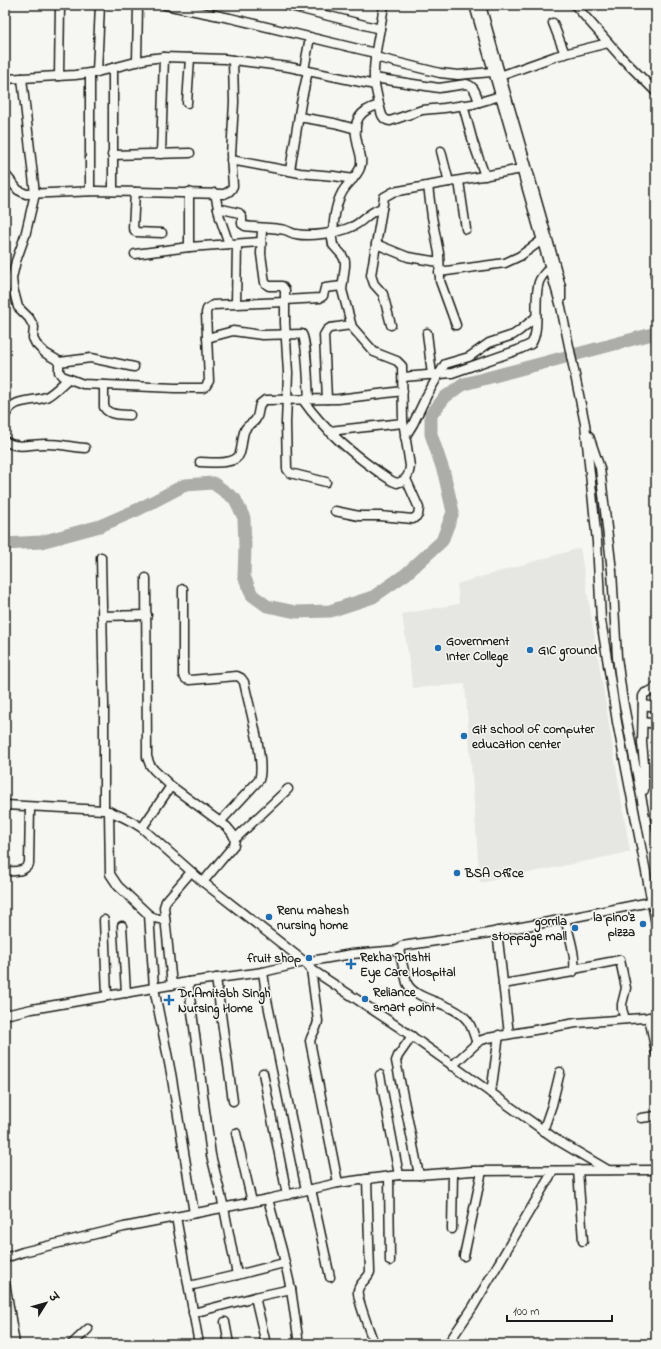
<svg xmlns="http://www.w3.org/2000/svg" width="661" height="1349" font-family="'Indie Flower','Playpen Sans Deva',sans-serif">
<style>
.built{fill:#e6e6e2}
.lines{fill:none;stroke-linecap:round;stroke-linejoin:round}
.river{stroke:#acaca9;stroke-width:13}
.minor-casing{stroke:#1c1c1c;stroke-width:11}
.minor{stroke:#f6f6f2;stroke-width:8}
.poi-dot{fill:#1f6fb2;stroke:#f6f6f2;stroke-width:1.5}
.labels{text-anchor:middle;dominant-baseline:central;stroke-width:3;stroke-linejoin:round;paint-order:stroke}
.poi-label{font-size:13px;font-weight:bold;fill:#1c1c1c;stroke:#f6f6f2;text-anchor:start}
</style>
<rect width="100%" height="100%" fill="#f6f6f2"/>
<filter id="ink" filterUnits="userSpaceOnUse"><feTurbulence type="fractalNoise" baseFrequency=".025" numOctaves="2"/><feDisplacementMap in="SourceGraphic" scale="8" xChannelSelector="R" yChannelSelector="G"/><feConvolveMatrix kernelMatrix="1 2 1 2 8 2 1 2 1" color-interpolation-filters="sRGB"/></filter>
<g filter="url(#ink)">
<path class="built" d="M 580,548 L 630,852 L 480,883 L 465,684 L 413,688 L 402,614 L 459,604 L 457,584 Z"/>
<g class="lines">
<path class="river" d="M 5,544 L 41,542 L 100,526 L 139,509 L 185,485 L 213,483 L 235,499 L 244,518 L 245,548 L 244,576 L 252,595 L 267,606 L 296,612 L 330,611 L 373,597 L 406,574 L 442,541 L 453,512 L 444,473 L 431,434 L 431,415 L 445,397 L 464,384 L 656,333"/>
<defs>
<g id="minor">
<path d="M 165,5 L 230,18 L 375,53"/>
<path d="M 286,5 L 380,29"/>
<path d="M 384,5 C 381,27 375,48 374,70 C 373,81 377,93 379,104 C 381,111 381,120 390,121 L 422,110 L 444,108 L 473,104 L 500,96"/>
<path d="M 474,5 L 561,307 L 585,424 L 597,542 L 601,620 L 617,722 L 656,924"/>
<path d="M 481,5 C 506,99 536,193 561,287 L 561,299"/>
<path d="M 575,5 L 620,56 L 656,92"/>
<path d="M 553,23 L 565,54"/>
<path d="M 375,57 L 440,73 L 458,75 L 492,72"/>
<path d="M 137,62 L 138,5"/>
<path d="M 113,68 L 113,191"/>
<path d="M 304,70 L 310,37"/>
<path d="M 97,72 L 100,5"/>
<path d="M 90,73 L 90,191"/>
<path d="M 59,76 L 60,5"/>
<path d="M 500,76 L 556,56 L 608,43"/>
<path d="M 22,78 L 35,194 L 25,236 L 16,261 L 12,278 L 13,288 L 18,307 L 29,318 L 34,327 L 33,338 L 36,344 L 45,353 L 57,360 L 59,362 L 59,372 L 62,376 L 83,384 L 175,388 L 203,388 L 206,386 L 209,381 L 206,313 L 207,309 L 213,305 L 285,302"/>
<path d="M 374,78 L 439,88 L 466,84 C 475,86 476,94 479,102"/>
<path d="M 5,79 L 75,75 L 97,72 L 147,59 L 164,57 L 225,59 L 289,67 L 375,85"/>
<path d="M 187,103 L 190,58"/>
<path d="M 463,105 L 473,142 L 485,176"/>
<path d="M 299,117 L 334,123 L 356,129"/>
<path d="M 441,151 L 449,182"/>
<path d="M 161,154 L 164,57"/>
<path d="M 112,155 L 190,153"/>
<path d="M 231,160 L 300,173 L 334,176 L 353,179"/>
<path d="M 290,170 L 301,103 L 308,71"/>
<path d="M 5,174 L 18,190 L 26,194 L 96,191 L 224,194 C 229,192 231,191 233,186 L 231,155 L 234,102 L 233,60"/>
<path d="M 459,181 L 466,229"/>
<path d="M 428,186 L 432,217 L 439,253 L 440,281 L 456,325"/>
<path d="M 135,192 L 133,228 L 136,232 L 162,233"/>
<path d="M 215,193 L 220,218 L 229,244"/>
<path d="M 218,208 L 239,213 L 242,217 L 242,224 L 245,226 C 258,228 272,227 285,230 C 289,231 292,234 296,234 C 310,237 338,233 351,227 C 363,223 367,212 382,208"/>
<path d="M 262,228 L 261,254 L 265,283 L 269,286 L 282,286 L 285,290 L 285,323 L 288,373 L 286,423 L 287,469 L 290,473 L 326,482"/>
<path d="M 333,232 C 334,217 336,200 345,188 C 350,181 357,176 360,168 C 364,159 358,150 357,141 C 352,121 360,110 379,105"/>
<path d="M 376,244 L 408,257 L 439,262"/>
<path d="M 189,247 L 189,192"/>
<path d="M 135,254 L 189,247 L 260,242"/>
<path d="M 439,272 L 505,263 L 520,256 L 542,240"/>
<path d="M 655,275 L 656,275"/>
<path d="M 285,300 L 320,298 L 323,296 L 325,288 L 342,286"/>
<path d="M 236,304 L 237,244"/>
<path d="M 391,325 L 383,294 L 374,284 L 371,275 L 384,197 L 393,192 L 522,169"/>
<path d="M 427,333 L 432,375"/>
<path d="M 207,338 L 233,331 L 262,335 L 302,334 C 307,341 308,388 309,399"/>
<path d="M 59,362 L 91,358 L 134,367"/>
<path d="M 403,377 L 452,373 L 518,350 L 531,344 C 541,330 533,299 539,282 C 541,276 546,272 550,267"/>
<path d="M 104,385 L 104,407 C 109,416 121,414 130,415"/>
<path d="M 327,399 L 324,335 L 327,330 L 330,328 L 351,325"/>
<path d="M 303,400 C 326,433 358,459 392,481 L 397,483 C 407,480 409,475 410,466 L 403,421 L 402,366 L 397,361 L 374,352 L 352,327 L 342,290 L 345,266 L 345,261 L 342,255 L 333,245 L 331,232"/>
<path d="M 5,416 C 13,397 30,403 46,397 C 54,393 61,385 68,379"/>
<path d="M 329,431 L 403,423"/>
<path d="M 589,436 L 600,468 L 612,571 L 617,657 L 622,695 L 656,875"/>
<path d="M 405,437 L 413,424 L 427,395 L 445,364 L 469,357 L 489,343 L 513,335 L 519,331 L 536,317"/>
<path d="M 5,441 C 18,450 33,443 48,444 C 60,444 73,447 85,448"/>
<path d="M 200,462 C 210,462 236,466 240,453 C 242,447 242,439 244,432 C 246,424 253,425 256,419 C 259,414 258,409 260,404 L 265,400 L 338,399 L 403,391"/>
<path d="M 335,511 L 359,516 L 380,516 L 413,519 L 418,515 L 419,508 L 406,479"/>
<path d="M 101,557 L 104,705 L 104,810"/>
<path d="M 146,578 L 147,757 L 150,765 L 154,770 L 171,786 L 227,827 L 232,833 L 235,839 L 234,845 L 203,882"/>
<path d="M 183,589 L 183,675 L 186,679 L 190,680 L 237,676 L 241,678 L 244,682 C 248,703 266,762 259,780 L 220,822"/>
<path d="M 102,616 L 147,615"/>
<path d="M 643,705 L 656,707"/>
<path d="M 643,722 L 656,724"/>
<path d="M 644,790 L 644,764 L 642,743 L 643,696 L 645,693 L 653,690 L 656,686"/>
<path d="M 5,805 L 104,810 C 118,814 130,820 142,828 L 203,882 L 305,962 L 311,969 L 400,1028 L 557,1140 L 608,1170"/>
<path d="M 109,811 L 110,874 L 118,886 L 149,915 L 154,918 L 165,920"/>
<path d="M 142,828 L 171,786"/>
<path d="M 235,839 L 288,789"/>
<path d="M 5,871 C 14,871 23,873 29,864 L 30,807"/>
<path d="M 149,915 L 154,988 L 171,1073 L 194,1213"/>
<path d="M 104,920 L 107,996"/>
<path d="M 122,926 L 126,993"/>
<path d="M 497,931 L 509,1034"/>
<path d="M 399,950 L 407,983 C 415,1001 453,1002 467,1020 C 472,1026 474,1036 477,1043"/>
<path d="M 311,969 L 318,1021 C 317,1029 312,1033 310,1041 L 338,1183"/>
<path d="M 574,969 L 620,960 L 626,988 L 622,1004 L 622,1009 L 625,1019"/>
<path d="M 263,972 L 267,1000 L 306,1190"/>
<path d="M 216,978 L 233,1101"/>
<path d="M 188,982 L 211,1155 L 224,1208 L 237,1275"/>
<path d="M 503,984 L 573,972 C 578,961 568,931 565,919"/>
<path d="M 172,985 L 164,907 L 166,901 L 191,872"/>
<path d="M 5,1015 L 32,1009 L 188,982 L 263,972 L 305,962 L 352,954 L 399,950 L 402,946 L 483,934 L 565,919 L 655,901"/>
<path d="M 649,1017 L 656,1053"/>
<path d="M 412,1036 L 398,1056 L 396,1061 L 419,1175"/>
<path d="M 452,1066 L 479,1041 L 488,1038 L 576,1023 L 656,1017"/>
<path d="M 263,1073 L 287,1195"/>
<path d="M 380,1075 L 399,1175"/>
<path d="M 491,1093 L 499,1035"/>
<path d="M 641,1118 L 656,1116"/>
<path d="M 543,1131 L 552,1105 L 560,1072"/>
<path d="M 236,1133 L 252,1202"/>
<path d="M 578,1170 L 583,1241"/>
<path d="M 389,1177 L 390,1261"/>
<path d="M 367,1179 L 370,1272 C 368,1279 360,1282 358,1290 C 356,1297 371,1334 374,1344"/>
<path d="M 311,1189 L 330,1277"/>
<path d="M 268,1199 L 282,1250 L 291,1289 L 299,1344"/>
<path d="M 176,1217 L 199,1344"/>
<path d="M 452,1229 L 453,1173"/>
<path d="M 464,1256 L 482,1171"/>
<path d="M 5,1258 L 23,1252 L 124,1227 L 268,1199 L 338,1183 L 367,1179 L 399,1175 L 419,1175 L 472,1171 L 656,1170"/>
<path d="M 5,1282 L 15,1344"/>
<path d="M 189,1286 L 237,1275 L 284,1263"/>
<path d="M 255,1297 L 266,1344"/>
<path d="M 193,1313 L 255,1297 L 291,1289"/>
<path d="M 225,1322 L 229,1344"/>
<path d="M 5,1330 L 7,1344"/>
<path d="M 450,1341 L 462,1344"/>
<path d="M 72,1344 L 88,1329"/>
<path d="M 446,1344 L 450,1341 L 473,1307 L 553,1171"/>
</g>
</defs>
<use href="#minor" class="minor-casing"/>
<use href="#minor" class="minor"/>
</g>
</g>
<g class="poi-dot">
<circle cx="438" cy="648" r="4"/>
<circle cx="530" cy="650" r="4"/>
<circle cx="464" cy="736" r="4"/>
<circle cx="457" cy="873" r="4"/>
<circle cx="269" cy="917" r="4"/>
<circle cx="643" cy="924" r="4"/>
<circle cx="575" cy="928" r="4"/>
<circle cx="309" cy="958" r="4"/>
<path d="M349 958h4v4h4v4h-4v4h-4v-4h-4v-4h4z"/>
<circle cx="365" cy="999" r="4"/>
<path d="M167 994h4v4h4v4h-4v4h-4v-4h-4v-4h4z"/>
</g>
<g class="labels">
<g class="poi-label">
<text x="446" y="641">Government<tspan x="446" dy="15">Inter College</tspan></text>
<text x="538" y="650">GIC ground</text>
<text x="472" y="729">Git school of computer<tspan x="472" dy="15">education center</tspan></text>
<text x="465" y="873">BSA Office</text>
<text x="277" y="910">Renu mahesh<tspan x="277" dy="15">nursing home</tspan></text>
<text x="635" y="917" text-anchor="end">la pino'z<tspan x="635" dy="15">pizza</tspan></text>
<text x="567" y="921" text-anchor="end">gorrila<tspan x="567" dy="15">stoppage mall</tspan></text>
<text x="360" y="957">Rekha Drishti<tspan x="360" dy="15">Eye Care Hospital</tspan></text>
<text x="301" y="958" text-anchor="end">fruit shop</text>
<text x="373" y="992">Reliance<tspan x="373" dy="15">smart point</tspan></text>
<text x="178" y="993">Dr.Amitabh Singh<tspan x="178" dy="15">Nursing Home</tspan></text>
</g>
</g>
<rect width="661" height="1349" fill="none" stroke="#f6f6f2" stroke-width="20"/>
<rect x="10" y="10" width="641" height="1329" fill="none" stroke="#1c1c1c" stroke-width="1.5" filter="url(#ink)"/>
<g transform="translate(46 1303) rotate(53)" stroke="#f6f6f2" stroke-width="3" paint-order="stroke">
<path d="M0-3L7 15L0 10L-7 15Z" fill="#1c1c1c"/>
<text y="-6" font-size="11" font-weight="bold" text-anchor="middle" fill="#1c1c1c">उ</text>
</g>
<path d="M507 1315v6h105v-6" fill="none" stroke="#1c1c1c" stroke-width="2"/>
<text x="513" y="1315" font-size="12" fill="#1c1c1c" stroke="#f6f6f2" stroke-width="3" paint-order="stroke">100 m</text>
</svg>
